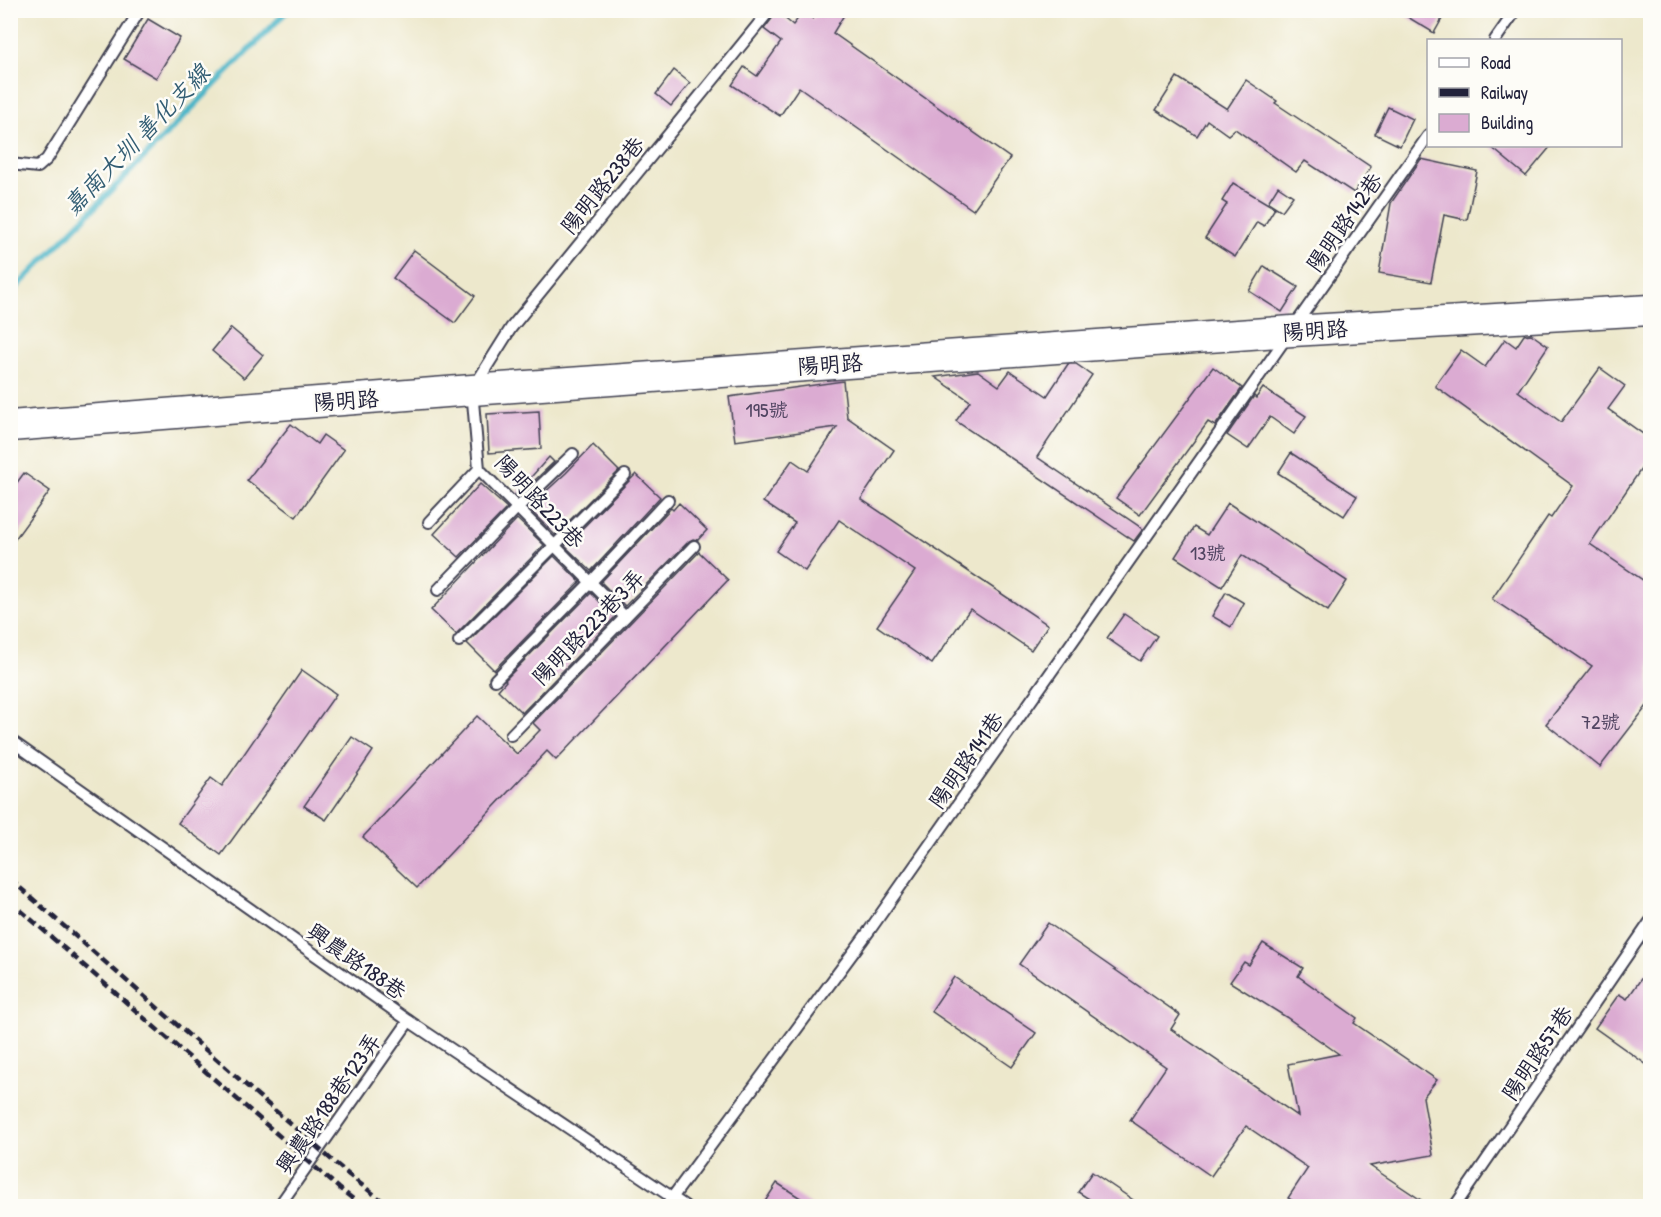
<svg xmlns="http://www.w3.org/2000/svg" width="1661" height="1217" font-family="'Patrick Hand','LXGW WenKai TC',sans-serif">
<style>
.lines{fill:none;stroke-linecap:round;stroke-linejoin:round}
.stream{stroke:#4ab5c8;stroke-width:6}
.building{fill:#dbabd2}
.lane-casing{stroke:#404051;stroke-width:14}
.secondary-casing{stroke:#404051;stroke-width:33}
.lane{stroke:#fff;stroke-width:10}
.secondary{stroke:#fff;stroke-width:30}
.rail{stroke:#22223b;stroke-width:4.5;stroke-dasharray:9 4.5;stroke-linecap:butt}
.labels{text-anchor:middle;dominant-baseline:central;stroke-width:5;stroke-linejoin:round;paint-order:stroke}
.number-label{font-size:20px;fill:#504461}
.street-label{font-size:22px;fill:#22223b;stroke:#fdfcf7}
.water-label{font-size:24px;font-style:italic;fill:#325d73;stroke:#fdfcf7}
</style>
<rect width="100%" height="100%" fill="#fdfcf7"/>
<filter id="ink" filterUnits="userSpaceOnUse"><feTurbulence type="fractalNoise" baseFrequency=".0167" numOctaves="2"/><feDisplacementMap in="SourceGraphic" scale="12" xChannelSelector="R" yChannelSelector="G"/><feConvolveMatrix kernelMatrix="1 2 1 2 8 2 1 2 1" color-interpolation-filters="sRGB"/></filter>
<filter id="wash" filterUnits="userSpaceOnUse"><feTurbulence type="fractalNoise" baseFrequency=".008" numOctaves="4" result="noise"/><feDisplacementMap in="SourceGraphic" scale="24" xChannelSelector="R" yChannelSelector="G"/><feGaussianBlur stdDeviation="1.35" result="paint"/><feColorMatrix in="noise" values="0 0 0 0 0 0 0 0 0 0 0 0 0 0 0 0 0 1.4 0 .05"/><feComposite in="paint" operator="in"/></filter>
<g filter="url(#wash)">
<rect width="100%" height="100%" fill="#ede8cc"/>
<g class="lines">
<path class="stream" d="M 10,294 L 288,10"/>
</g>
<g id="blocks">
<g class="building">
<path d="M 818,10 L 847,10 L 833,33 L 1010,158 L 973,210 L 799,87 L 780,116 L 732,85 L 744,67 L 757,76 L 781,42 L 764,29 L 777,12 L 793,25 L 803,12 L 813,19 Z"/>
<path d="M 1396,10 L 1447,10 L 1434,33 Z"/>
<path d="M 148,19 L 180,38 L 156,78 L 124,59 Z"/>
<path d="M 674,70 L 690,83 L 671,106 L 656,94 Z"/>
<path d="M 1177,77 L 1227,109 L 1246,80 L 1277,101 L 1275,103 L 1371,167 L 1354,193 L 1305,161 L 1296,172 L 1235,129 L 1228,135 L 1207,120 L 1197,136 L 1156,110 Z"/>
<path d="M 1388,107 L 1413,119 L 1400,146 L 1375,134 Z"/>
<path d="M 1490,146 L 1551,146 L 1526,176 Z"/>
<path d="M 1421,159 L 1477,171 L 1467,220 L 1444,215 L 1431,282 L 1379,273 L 1391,203 Z"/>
<path d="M 1233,183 L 1275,208 L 1264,226 L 1257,222 L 1235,257 L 1205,238 L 1227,204 L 1222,201 Z"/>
<path d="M 1278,186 L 1293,196 L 1282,211 L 1268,202 Z"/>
<path d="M 414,250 L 475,296 L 455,323 L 393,278 Z"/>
<path d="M 1264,266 L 1298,287 L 1282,312 L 1249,291 Z"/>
<path d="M 231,328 L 263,355 L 244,378 L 212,351 Z"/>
<path d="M 1531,334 L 1548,346 L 1518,391 L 1561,422 L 1600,368 L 1625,386 L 1608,409 L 1650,439 L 1650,456 L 1590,544 L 1650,585 L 1650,702 L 1600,767 L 1546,724 L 1592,666 L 1492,599 L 1548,516 L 1551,518 L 1573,486 L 1435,386 L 1461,350 L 1485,367 L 1505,339 L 1516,347 L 1524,335 Z"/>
<path d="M 1068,364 L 1076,364 L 1092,375 L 1037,457 L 1143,529 L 1134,541 L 956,421 L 970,401 L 935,377 L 978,371 L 999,386 L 1010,371 L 1047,396 Z"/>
<path d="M 1213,367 L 1242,388 L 1215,426 L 1208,422 L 1140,515 L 1116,498 Z"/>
<path d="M 843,381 L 847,417 L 894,450 L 861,499 L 1048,625 L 1031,650 L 970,609 L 932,664 L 877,626 L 915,571 L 839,520 L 805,571 L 776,551 L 795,523 L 763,502 L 792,460 L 808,471 L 837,427 L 735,441 L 729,397 Z"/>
<path d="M 1263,388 L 1306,416 L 1294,434 L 1270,417 L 1248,449 L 1227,435 L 1254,396 L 1256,398 Z"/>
<path d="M 539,411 L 541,449 L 489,453 L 487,414 Z"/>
<path d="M 291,424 L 317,444 L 323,435 L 344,450 L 296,517 L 247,480 Z"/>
<path d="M 593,445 L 619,471 L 555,535 L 528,508 L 566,473 Z"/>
<path d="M 1291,453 L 1357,496 L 1344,516 L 1278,473 Z"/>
<path d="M 549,457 L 554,462 L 517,497 L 515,495 Z"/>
<path d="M 24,473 L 50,491 L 10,546 L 10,492 Z"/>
<path d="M 636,474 L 660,497 L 591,571 L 565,546 Z"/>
<path d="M 480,484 L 507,508 L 459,557 L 434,534 Z"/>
<path d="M 679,503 L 707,530 L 698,540 L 693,539 L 689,541 L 625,606 L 601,582 L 671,508 L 673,510 Z"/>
<path d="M 1228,503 L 1347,581 L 1328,611 L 1242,555 L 1222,587 L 1175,557 L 1194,527 L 1207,535 Z"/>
<path d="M 517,519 L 544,545 L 456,634 L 431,610 Z"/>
<path d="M 699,552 L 728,580 L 556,760 L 547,751 L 417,888 L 363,837 L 477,716 L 517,754 L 540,730 L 533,723 Z"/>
<path d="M 554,556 L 580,582 L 494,670 L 467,643 Z"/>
<path d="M 1226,592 L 1244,603 L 1231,627 L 1212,616 Z"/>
<path d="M 591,593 L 615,617 L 522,713 L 498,690 L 506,681 L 505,680 Z"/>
<path d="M 1124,614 L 1157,636 L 1140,661 L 1107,638 Z"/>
<path d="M 302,670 L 336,694 L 266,793 L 221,855 L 178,823 L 211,778 L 222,786 Z"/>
<path d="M 352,737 L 373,751 L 326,820 L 304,806 Z"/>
<path d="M 1048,923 L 1180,1015 L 1171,1029 L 1298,1116 L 1288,1064 L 1339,1054 L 1286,1017 L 1230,982 L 1244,962 L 1249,965 L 1263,943 L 1303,968 L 1298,976 L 1357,1018 L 1354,1023 L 1437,1080 L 1423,1097 L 1433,1155 L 1370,1166 L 1430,1206 L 1301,1206 L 1288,1198 L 1308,1168 L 1246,1126 L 1211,1176 L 1130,1120 L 1166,1067 L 1019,964 Z"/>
<path d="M 1650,966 L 1650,1067 L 1595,1028 L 1619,994 L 1627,999 Z"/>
<path d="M 954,977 L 1036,1033 L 1012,1067 L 931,1011 Z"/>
<path d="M 1092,1172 L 1142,1206 L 1100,1206 L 1078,1192 Z"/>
<path d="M 777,1183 L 813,1206 L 762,1206 Z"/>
</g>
</g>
</g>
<g filter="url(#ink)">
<use href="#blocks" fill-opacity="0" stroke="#404051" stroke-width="1.5"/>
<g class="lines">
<defs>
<g id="lane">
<path d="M 1495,40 L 1516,10"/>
<path d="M 10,164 L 38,167 L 47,159 L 140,10"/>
<path d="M 429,522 L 479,469"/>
<path d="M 438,590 L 517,508 L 573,454"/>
<path d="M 625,617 L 479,469 L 472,390 L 511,328 L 770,10"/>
<path d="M 459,641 L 625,475"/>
<path d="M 495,680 L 590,583 L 668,500"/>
<path d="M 511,735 L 694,546"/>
<path d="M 10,740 L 409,1021 L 685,1206"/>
<path d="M 279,1206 L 409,1021"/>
<path d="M 666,1206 L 869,931 L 1428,136"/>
<path d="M 1455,1206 L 1650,922"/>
</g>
<path id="secondary" d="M 10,426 L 472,390 L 1292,331 L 1650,310"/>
</defs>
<use href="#lane" class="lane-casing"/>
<use href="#secondary" class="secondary-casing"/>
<use href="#lane" class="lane"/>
<use href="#secondary" class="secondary"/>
<g class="rail">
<path d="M 10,879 L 349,1175 L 389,1206"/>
<path d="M 10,901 L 339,1188 L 362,1206"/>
</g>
</g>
</g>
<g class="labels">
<g class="number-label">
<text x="767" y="409">195號</text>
<text x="1208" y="552">13號</text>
<text x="1601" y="721">72號</text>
</g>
<g class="street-label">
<text transform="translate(602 185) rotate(-51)">陽明路238巷</text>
<text transform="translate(1344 222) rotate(-55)">陽明路142巷</text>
<text transform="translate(1315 330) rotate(-4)">陽明路</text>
<text transform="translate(830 364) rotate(-4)">陽明路</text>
<text transform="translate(346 400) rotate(-4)">陽明路</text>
<text transform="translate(540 501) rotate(47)">陽明路223巷</text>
<text transform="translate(588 627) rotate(-46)">陽明路223巷3弄</text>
<text transform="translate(966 760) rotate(-55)">陽明路141巷</text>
<text transform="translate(357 961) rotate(35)">興農路188巷</text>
<text transform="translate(1537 1053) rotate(-56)">陽明路57巷</text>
<text transform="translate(328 1103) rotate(-55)">興農路188巷123弄</text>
</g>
<g class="water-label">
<text transform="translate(136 139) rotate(-46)">嘉南大圳 善化支線</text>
</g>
</g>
<rect width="1661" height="1217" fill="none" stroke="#fdfcf7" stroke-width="36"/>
<rect x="1427" y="39" width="195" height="108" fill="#fdfcf7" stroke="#a5a5ac" stroke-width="1.5"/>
<rect x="1439" y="58" width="30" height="9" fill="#ffffff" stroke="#a5a5ac" stroke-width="1.5"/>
<text x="1481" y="69" font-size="18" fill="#22223b">Road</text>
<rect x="1439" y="88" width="30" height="9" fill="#22223b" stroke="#a5a5ac" stroke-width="1.5"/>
<text x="1481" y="99" font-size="18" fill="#22223b">Railway</text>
<rect x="1439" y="114" width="30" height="18" fill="#dbabd2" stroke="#a5a5ac" stroke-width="1.5"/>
<text x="1481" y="129" font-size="18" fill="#22223b">Building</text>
</svg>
